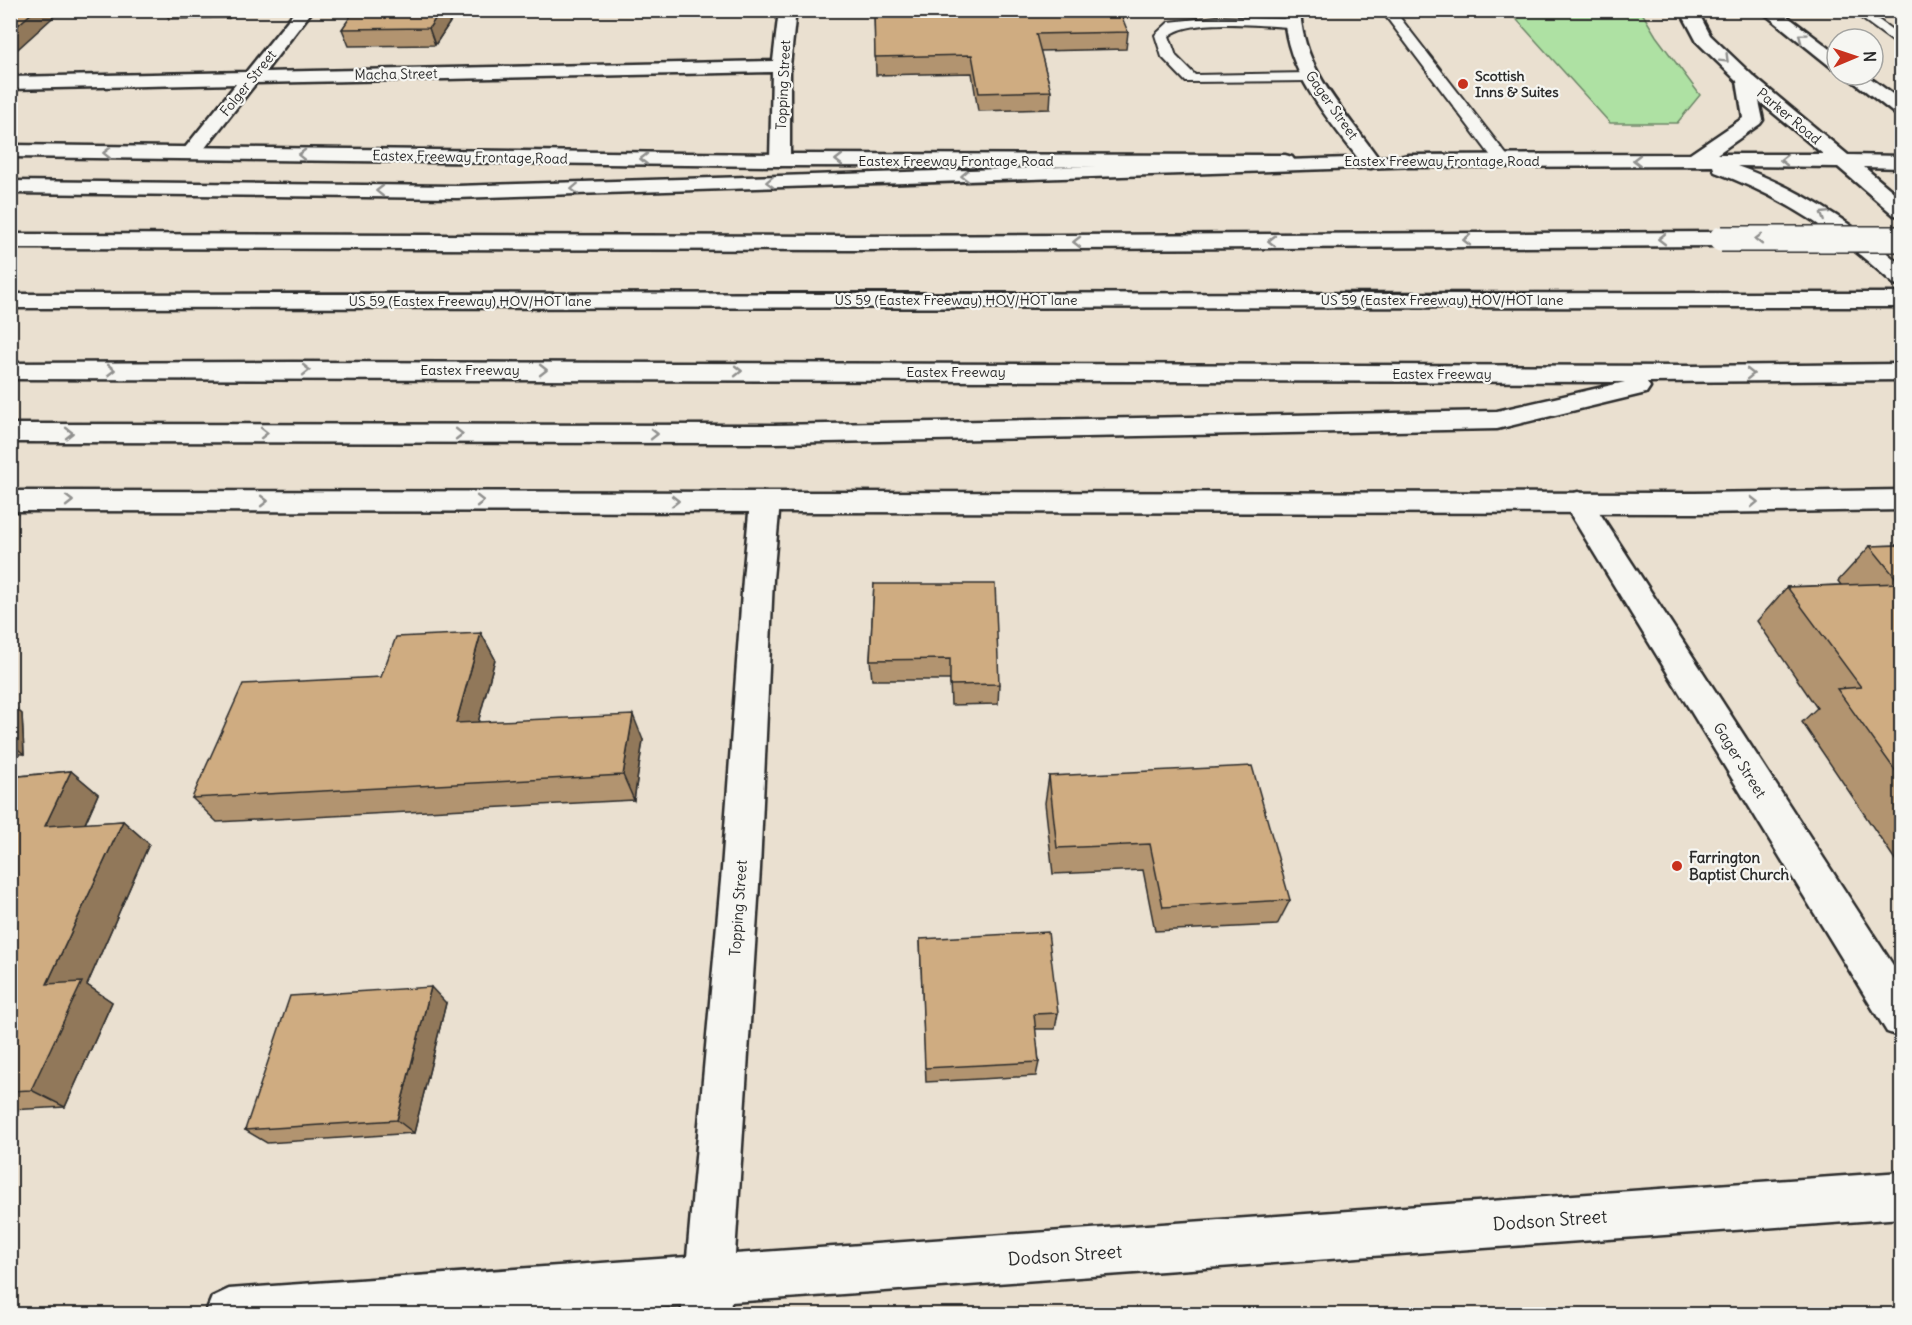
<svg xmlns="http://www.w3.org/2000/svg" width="1912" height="1325" font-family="Delius,sans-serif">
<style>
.green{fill:#aee1a3;stroke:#6c8667;stroke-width:1.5}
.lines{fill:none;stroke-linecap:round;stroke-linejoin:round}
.lane-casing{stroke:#2b2b2b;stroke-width:4}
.street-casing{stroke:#2b2b2b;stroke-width:5}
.secondary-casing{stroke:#2b2b2b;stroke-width:5}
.highway-casing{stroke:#2b2b2b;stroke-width:5}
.lane{fill:#f6f6f2;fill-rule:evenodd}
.street{fill:#f6f6f2;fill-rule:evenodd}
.secondary{fill:#f6f6f2;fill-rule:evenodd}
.highway{fill:#f6f6f2;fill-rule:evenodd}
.highway-bridge-casing{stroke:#2b2b2b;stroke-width:28;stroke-linecap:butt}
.highway-bridge{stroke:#f6f6f2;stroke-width:25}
.wall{fill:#b2946f;stroke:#2b2b2b;stroke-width:1.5}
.shaded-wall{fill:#91785a;stroke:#2b2b2b;stroke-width:1.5}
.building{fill:#cfac81;stroke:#2b2b2b;stroke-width:1.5}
.oneway{stroke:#90908e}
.poi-dot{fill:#c8321e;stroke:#f6f6f2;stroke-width:2}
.labels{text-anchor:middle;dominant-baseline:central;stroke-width:4.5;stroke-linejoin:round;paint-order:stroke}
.far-street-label{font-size:14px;fill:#2b2b2b;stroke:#f6f6f2}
.far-poi-label{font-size:14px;font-weight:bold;fill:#2b2b2b;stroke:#f6f6f2;text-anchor:start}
.street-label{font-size:15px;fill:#2b2b2b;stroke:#f6f6f2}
.poi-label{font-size:15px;font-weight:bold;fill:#2b2b2b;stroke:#f6f6f2;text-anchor:start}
.near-street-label{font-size:18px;fill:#2b2b2b;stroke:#f6f6f2}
</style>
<rect width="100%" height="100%" fill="#eae0d0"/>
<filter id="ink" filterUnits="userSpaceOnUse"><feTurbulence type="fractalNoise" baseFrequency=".0167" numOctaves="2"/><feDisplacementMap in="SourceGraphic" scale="12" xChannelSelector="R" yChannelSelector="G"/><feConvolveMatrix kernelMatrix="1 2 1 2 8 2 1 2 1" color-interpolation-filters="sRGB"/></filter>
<g filter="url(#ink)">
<path class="green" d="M 1509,11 L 1641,11 L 1656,36 L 1700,95 L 1677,123 L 1610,123 Z"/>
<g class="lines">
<defs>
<g id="lane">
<path d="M 1381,10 L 1394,10 L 1509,158 L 1511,161 L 1509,164 L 1497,164 Z"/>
<path d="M 1850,10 L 1865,10 L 1902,37 L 1902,48 Z"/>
<path d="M 1217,17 L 1291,19 L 1298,23 L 1291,27 C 1261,26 1192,17 1169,36 L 1176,56 L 1195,75 L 1310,73 L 1317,77 L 1310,81 L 1186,82 L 1162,57 L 1155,35 L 1169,22 Z"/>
</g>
<g id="street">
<path d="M 296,10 L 313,10 L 265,72 L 773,61 L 779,10 L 796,10 L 790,66 L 790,160 L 787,164 L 780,166 L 773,164 L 770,160 L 772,72 L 256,83 L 197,158 L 183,158 L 180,154 L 236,84 L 10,89 L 10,77 L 246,72 Z"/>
<path d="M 1284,10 L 1300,10 C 1303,73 1348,114 1381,162 L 1378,166 L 1371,168 L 1364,166 C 1329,119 1284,72 1284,10 Z"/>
<path d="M 765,492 L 775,495 L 780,502 L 773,579 L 760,869 L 735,1254 L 1902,1172 L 1902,1218 L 731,1302 L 730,1314 L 682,1314 L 682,1306 L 563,1314 L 205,1314 L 212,1297 L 229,1289 L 687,1257 L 722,869 L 743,579 L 750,502 L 755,495 Z"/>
<path d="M 1578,492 L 1588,495 L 1902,979 L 1902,1037 L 1887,1032 L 1563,502 L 1568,495 Z"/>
</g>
<g id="secondary">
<path d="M 1680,10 L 1697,10 L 1710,35 L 1753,76 L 1848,155 L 1902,156 L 1902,168 L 1864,167 L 1902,199 L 1902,216 L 1894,215 L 1838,167 L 1737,166 C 1799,188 1853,223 1902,266 L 1902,286 L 1894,284 C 1840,235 1784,197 1715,172 L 1713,166 L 1408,167 L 1401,165 L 1398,161 L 1401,157 L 1408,155 L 1690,154 L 1743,118 L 1737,81 L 1697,42 ZM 1759,101 L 1823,154 L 1717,154 L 1760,124 L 1763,120 Z"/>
<path d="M 1760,10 L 1779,10 L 1837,54 L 1837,68 L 1831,67 Z"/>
<path d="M 1845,75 L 1866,75 L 1902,101 L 1902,116 L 1895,114 Z"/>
<path d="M 10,145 L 780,154 L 1285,155 L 1292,157 L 1295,161 L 1292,165 L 1285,167 L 780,166 L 10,157 Z"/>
<path d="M 1902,490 L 1902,510 L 1695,513 L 10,511 L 10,491 L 1695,493 Z"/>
</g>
<g id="highway">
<path d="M 1443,155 L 1450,157 L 1453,161 L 1450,165 L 457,198 L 10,193 L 10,181 L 457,186 Z"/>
<path d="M 1721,232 L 1729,234 L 1732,239 L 1729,244 L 1721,246 L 856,250 L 10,248 L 10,234 L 856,236 Z"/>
<path d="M 1902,293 L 1902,307 L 10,308 L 10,294 Z"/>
<path d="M 293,362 L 1691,366 L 1902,364 L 1902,380 L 1647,382 L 1650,387 L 1646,393 L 1497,429 L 774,443 L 10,442 L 10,424 L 774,425 L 1497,411 L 1625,382 L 10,379 L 10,363 Z"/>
</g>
</defs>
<use href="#lane" class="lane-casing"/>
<use href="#street" class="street-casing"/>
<use href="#secondary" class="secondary-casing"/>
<use href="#highway" class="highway-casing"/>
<use href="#lane" class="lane"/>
<use href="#street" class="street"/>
<use href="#secondary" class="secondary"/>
<use href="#highway" class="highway"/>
<defs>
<path id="highway-bridge" d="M 1721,239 L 1902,239"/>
</defs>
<use href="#highway-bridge" class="highway-bridge-casing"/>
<use href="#highway-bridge" class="highway-bridge"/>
</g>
<g class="wall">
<path d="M 164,10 L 236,10 L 229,18 L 169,19 Z"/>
<path d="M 355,10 L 458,10 L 435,45 L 349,46 L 342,29 Z"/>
<path d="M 874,10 L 1128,32 L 1126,49 L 1040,51 L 1051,91 L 1050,109 L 978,111 L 972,73 L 876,75 Z"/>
<path d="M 1884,10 L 1902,10 L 1902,23 Z"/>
<path d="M 1902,545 L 1902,870 L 1802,722 L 1817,708 L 1757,621 L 1787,587 L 1841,585 L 1838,581 L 1870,546 Z"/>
<path d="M 874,584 L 999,684 L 998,704 L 951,705 L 950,680 L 872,680 L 870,660 Z"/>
<path d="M 481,633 L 495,659 L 478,722 L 643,740 L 634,800 L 217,822 L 192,798 Z"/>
<path d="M 10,703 L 22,714 L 24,754 L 17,754 L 10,764 Z"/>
<path d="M 71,771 L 98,794 L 85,824 L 123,821 L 149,844 L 87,985 L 112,1002 L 65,1107 L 10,1110 L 10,777 Z"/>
<path d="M 1049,776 L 1290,900 L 1277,925 L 1155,931 L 1143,870 L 1053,874 L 1045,803 Z"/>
<path d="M 920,939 L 1058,1013 L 1055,1029 L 1035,1029 L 1039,1062 L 1036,1076 L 926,1082 Z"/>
<path d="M 446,1003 L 414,1133 L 267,1143 L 245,1130 Z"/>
</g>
<g class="shaded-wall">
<path d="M 35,10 L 61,10 L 10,56 L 10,32 Z"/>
<path d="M 226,10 L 236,10 L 229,18 Z"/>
<path d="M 441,10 L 458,10 L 435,45 L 429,28 Z"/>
<path d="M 481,633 L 495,659 L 471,749 L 456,723 Z"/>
<path d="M 10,703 L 22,714 L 24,754 L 10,743 Z"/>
<path d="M 633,715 L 643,740 L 634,800 L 623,775 Z"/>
<path d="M 10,749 L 17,754 L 10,764 Z"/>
<path d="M 71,771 L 98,794 L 74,848 L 45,826 Z"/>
<path d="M 123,821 L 149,844 L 87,985 L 112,1002 L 65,1107 L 31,1090 L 47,984 Z"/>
<path d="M 431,987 L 446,1003 L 414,1133 L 397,1120 Z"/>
</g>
<g class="building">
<path d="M 10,10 L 35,10 L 10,32 Z"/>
<path d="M 355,10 L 441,10 L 429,28 L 342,29 Z"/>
<path d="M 874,10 L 1119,10 L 1128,32 L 1036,34 L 1051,91 L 979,93 L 972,55 L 875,57 Z"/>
<path d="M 1902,545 L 1902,780 L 1837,689 L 1861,687 L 1787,587 L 1900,583 L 1870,546 Z"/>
<path d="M 874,584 L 995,584 L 999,684 L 950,685 L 950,659 L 870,660 Z"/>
<path d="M 481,633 L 456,723 L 633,715 L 623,775 L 192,798 L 243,684 L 381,677 L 396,637 Z"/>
<path d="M 1252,766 L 1290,900 L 1163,907 L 1150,844 L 1057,848 L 1049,776 Z"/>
<path d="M 71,771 L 45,826 L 123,821 L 47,984 L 82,982 L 31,1090 L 10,1091 L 10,777 Z"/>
<path d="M 1048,932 L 1058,1013 L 1034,1014 L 1039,1062 L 925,1068 L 920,939 Z"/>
<path d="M 431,987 L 397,1120 L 245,1130 L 290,996 Z"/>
</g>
<defs><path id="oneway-chevron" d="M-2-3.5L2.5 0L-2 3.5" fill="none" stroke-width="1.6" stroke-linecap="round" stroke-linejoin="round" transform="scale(1.5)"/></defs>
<g class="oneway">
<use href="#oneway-chevron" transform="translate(1802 37) rotate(-143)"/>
<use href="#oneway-chevron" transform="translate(1725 59) rotate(45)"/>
<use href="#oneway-chevron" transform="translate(107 153) rotate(-179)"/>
<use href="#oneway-chevron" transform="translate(302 155) rotate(-179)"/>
<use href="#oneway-chevron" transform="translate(644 159) rotate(-179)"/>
<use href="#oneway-chevron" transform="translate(839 160) rotate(-180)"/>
<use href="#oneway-chevron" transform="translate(1637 160) rotate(180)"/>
<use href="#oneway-chevron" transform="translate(1784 160) rotate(180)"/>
<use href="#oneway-chevron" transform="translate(965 176) rotate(178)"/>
<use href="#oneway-chevron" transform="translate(770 182) rotate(178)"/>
<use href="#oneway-chevron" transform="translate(575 189) rotate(178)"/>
<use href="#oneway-chevron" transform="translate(380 191) rotate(-179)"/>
<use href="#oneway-chevron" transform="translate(1824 215) rotate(-148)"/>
<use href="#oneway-chevron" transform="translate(1662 239) rotate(180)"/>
<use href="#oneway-chevron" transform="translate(1759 239) rotate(-180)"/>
<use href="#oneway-chevron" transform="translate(1467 240) rotate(180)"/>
<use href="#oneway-chevron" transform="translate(1272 241) rotate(180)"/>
<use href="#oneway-chevron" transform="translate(1077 242) rotate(180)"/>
<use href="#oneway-chevron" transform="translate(111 370)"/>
<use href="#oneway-chevron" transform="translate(306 370)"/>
<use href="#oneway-chevron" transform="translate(543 370)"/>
<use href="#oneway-chevron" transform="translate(738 371)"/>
<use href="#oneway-chevron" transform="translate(1750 374) rotate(-1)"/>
<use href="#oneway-chevron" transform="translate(69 433)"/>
<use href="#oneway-chevron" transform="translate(264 433)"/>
<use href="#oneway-chevron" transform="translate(459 434)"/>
<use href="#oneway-chevron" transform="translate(654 434)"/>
<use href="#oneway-chevron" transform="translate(69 501)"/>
<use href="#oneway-chevron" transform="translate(264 501)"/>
<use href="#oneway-chevron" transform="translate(480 501)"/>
<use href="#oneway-chevron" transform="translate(675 501)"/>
<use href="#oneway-chevron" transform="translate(1754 502) rotate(-1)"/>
</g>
</g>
<g class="poi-dot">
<circle cx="1463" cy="84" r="6"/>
<circle cx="1677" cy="866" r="6"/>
</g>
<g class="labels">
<g class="far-street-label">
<text transform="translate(396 74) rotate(-1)">Macha Street</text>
<text transform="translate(248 83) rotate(-51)">Folger Street</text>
<text transform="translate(783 85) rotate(-87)">Topping Street</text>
<text transform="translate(1332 105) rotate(55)">Gager Street</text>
<text transform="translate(1789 116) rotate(40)">Parker Road</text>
<text transform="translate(470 157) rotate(1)">Eastex Freeway Frontage Road</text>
<text x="956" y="161">Eastex Freeway Frontage Road</text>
<text x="1442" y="161">Eastex Freeway Frontage Road</text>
<text x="956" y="300">US 59 (Eastex Freeway) HOV/HOT lane</text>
<text x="1442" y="300">US 59 (Eastex Freeway) HOV/HOT lane</text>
<text x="470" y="301">US 59 (Eastex Freeway) HOV/HOT lane</text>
<text x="470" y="370">Eastex Freeway</text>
<text x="956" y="372">Eastex Freeway</text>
<text x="1442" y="374">Eastex Freeway</text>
</g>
<g class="far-poi-label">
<text x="1475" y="76">Scottish<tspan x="1475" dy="16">Inns &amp; Suites</tspan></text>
</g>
<g class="street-label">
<text transform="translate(1740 760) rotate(58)">Gager Street</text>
<text transform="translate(738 908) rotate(-86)">Topping Street</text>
</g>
<g class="poi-label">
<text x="1689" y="857">Farrington<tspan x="1689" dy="17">Baptist Church</tspan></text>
</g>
<g class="near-street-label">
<text transform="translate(1550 1220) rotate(-4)">Dodson Street</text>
<text transform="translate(1065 1255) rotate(-4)">Dodson Street</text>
</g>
</g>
<rect width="1912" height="1325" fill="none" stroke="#f6f6f2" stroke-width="36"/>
<rect x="18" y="18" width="1876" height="1289" fill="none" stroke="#2b2b2b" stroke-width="2" filter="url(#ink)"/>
<g transform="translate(1855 57) rotate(88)"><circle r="28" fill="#f6f6f2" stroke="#a5a5a2" stroke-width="1.5"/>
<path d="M0-4.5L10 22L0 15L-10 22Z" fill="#c8321e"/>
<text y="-9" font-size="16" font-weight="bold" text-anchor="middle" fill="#2b2b2b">N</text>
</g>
</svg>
